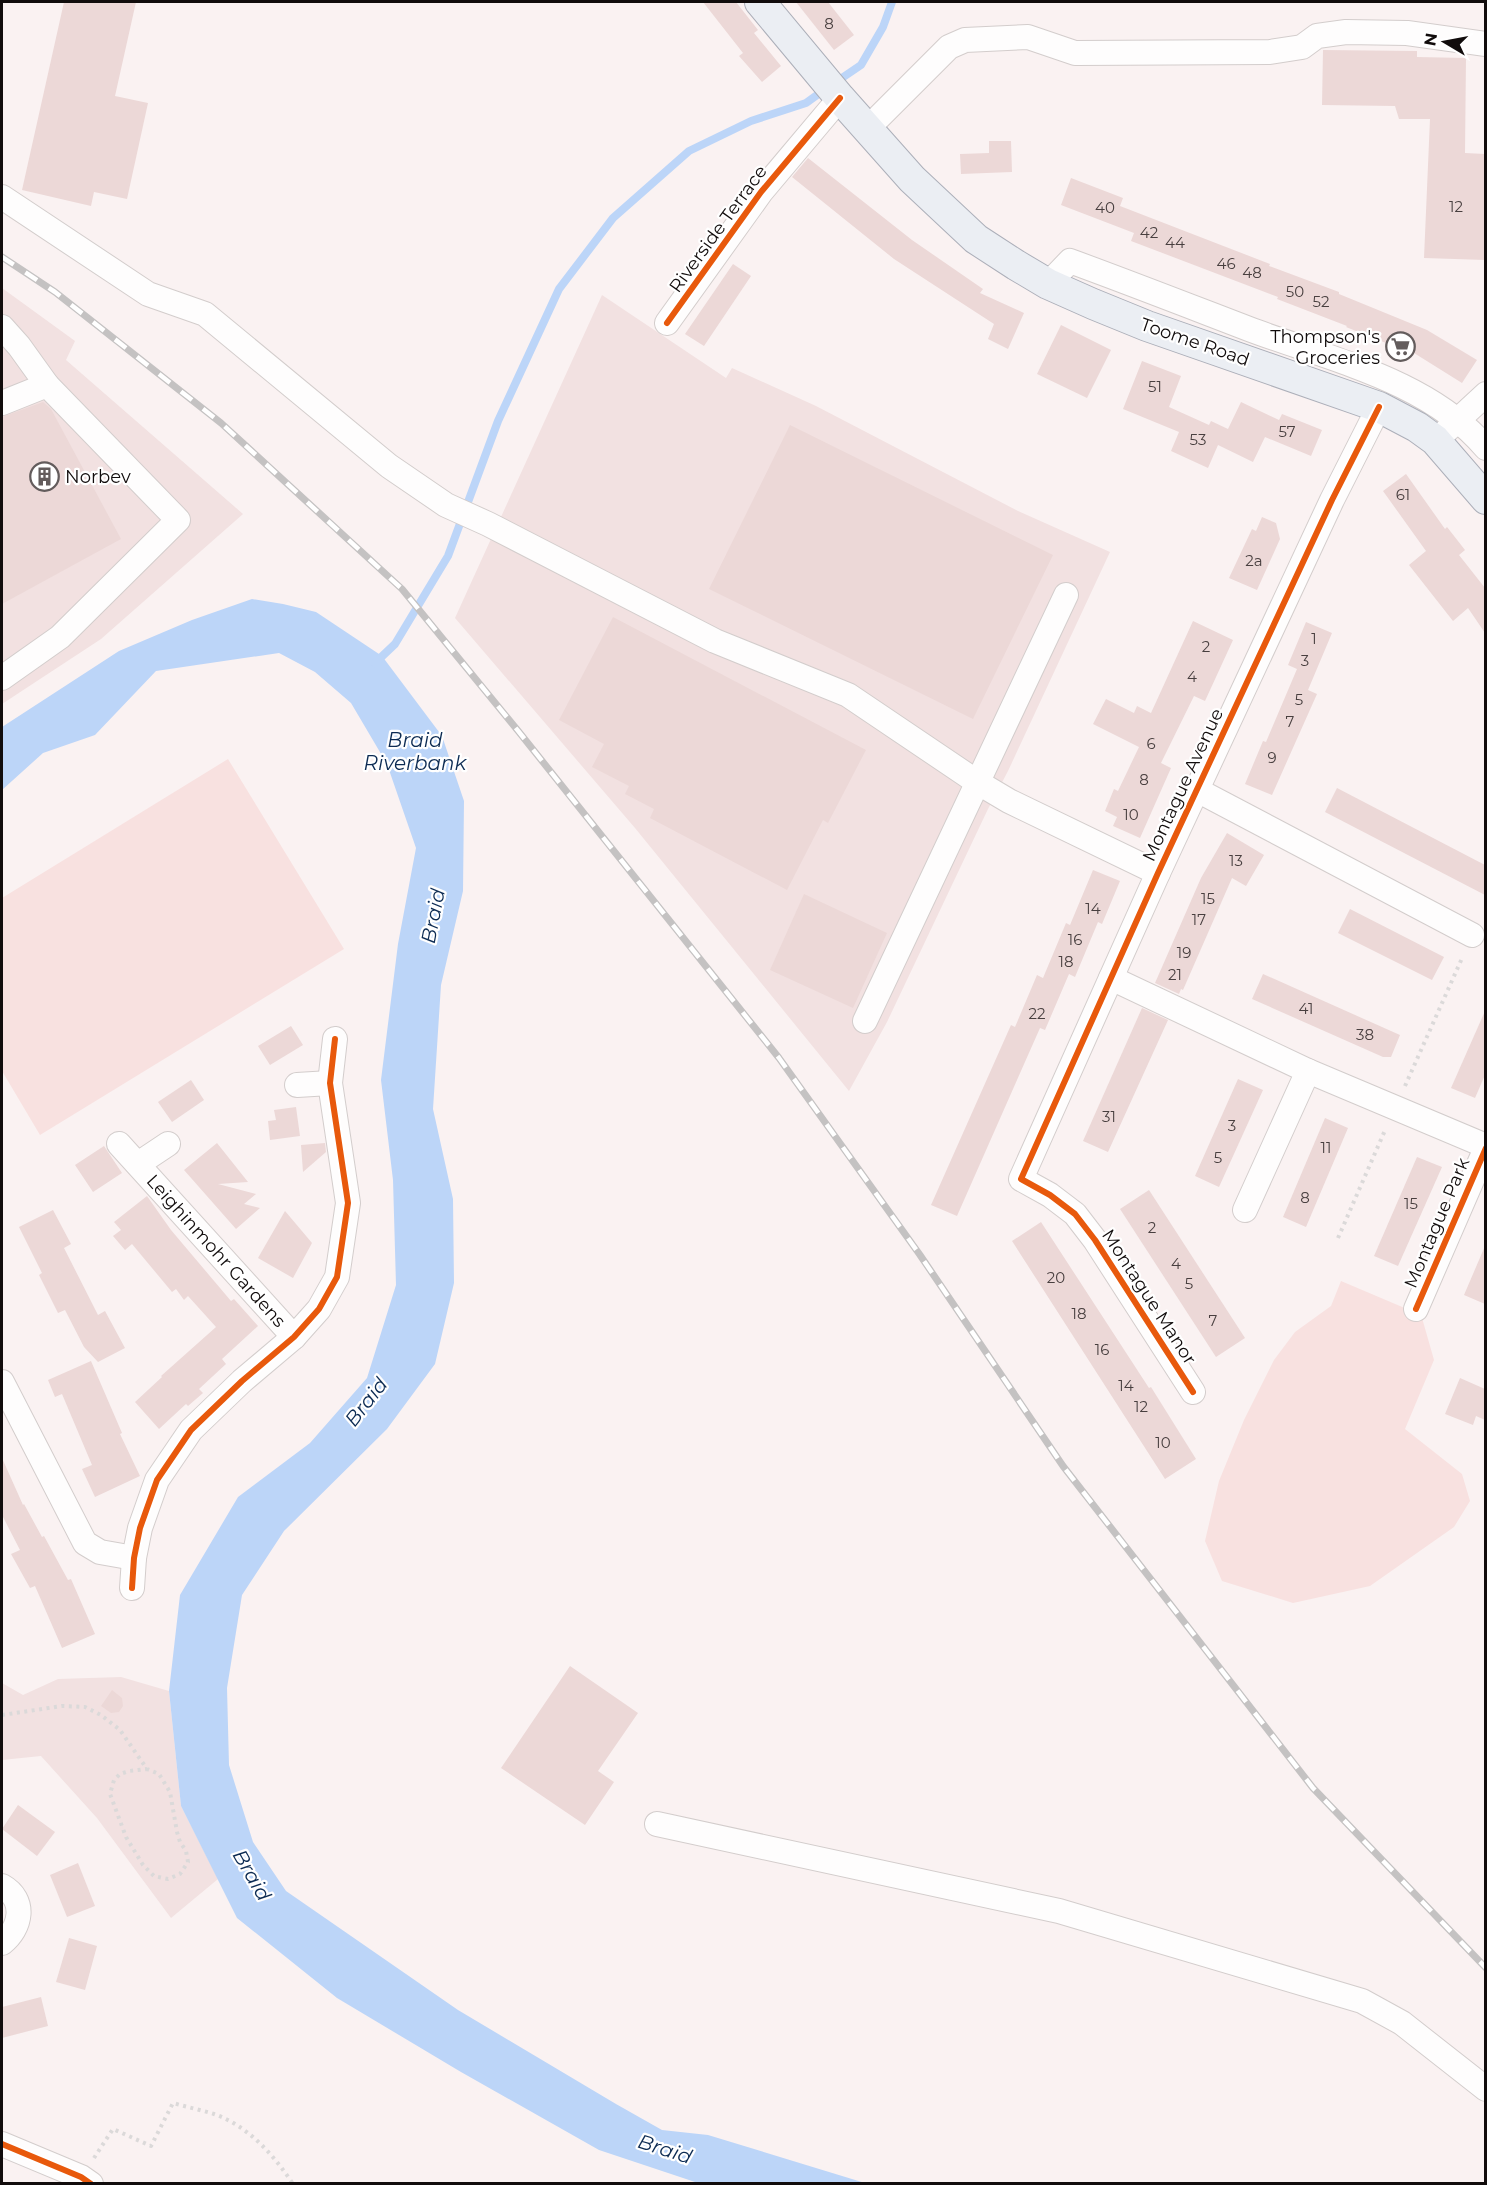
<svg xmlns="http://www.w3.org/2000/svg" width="1487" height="2185" font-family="Montserrat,sans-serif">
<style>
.built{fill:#f2e1e1}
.green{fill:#f8e1e0}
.water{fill:#bcd5f8}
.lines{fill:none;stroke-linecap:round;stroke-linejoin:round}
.stream{stroke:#bcd5f8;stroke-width:8}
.building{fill:#ecd8d7}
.minor-casing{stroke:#d3cdcc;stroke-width:26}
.major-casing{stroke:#acafb9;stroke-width:32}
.path{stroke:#dbd9d9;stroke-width:4;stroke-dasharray:3 4.5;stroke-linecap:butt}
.minor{stroke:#fefdfd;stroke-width:24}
.major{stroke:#ebeef3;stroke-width:30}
.rail-casing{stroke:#c4c2c2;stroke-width:7}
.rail{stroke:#fff;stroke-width:4.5;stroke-dasharray:14;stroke-linecap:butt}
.cycleway-casing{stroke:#fff;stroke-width:10}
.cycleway{stroke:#e8590c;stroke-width:6}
.labels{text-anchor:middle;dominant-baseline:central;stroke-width:4.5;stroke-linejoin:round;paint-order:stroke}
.number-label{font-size:15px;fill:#483f3f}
.street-label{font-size:18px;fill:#110c0c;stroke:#fff}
.poi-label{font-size:18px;fill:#110c0c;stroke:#fff;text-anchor:end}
.water-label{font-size:20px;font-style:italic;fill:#0c2b53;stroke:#fff}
</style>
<rect width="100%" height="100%" fill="#faf2f2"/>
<g class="built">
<path d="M 2,288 L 75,341 L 66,360 L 243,514 L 101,639 L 2,704 Z"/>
<path d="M 602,295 L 726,378 L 732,368 L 816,406 L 1018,511 L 1110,552 L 1008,771 L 988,809 L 887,1022 L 849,1091 L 635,828 L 455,618 Z"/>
<path d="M 121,1677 L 169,1691 L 181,1806 L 218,1879 L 171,1918 L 97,1818 L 41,1756 L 2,1760 L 2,1683 L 23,1695 L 58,1679 Z"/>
</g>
<g class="green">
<path d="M 228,759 L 344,949 L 40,1135 L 2,1071 L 2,898 Z"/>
<path d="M 1341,1281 L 1407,1309 L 1422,1318 L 1434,1360 L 1405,1429 L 1462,1474 L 1470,1501 L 1454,1527 L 1370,1586 L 1293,1603 L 1222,1581 L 1205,1541 L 1219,1481 L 1244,1420 L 1274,1360 L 1295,1332 L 1331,1306 Z"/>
</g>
<path class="water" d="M 252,599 L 283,604 L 316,612 L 382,656 L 442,736 L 464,801 L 463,891 L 441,985 L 433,1109 L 453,1199 L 454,1283 L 435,1364 L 387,1429 L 284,1531 L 242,1595 L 227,1688 L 229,1765 L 253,1842 L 286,1891 L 458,2010 L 616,2104 L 662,2130 L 708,2135 L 865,2183 L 698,2183 L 599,2150 L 461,2072 L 337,1998 L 237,1918 L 181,1806 L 169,1691 L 180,1595 L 238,1497 L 310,1443 L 367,1378 L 396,1285 L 393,1180 L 381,1080 L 398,944 L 416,848 L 387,764 L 351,703 L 315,672 L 279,653 L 156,671 L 95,735 L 43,753 L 2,790 L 2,727 L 119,651 L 192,620 Z"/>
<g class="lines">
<g class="stream">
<path d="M 836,82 L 861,65 L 883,27 L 892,2"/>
<path d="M 375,663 L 395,644 L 448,556 L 498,421 L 559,289 L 613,218 L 689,151 L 751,121 L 806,103 L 824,90"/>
</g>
</g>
<g class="building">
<path d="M 64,2 L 136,2 L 115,96 L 148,103 L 127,199 L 94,192 L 91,206 L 22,190 Z"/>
<path d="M 703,2 L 736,2 L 758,30 L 754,33 L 781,66 L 762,82 L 739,56 L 743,53 Z"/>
<path d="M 796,2 L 828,2 L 854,35 L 834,50 Z"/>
<path d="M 1323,50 L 1417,51 L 1417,57 L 1466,58 L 1465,153 L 1485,154 L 1485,260 L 1424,258 L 1430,119 L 1399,119 L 1395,106 L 1322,105 Z"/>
<path d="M 989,141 L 1011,141 L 1012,172 L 961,174 L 960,154 L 989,153 Z"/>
<path d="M 808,158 L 912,240 L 983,289 L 980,293 L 1024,313 L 1008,349 L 988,339 L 994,324 L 894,259 L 792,177 Z"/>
<path d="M 1071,178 L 1123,198 L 1120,206 L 1270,264 L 1269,266 L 1339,292 L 1339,294 L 1427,330 L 1477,360 L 1462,383 L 1398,343 L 1396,347 L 1346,327 L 1347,326 L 1277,299 L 1278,297 L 1131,241 L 1134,233 L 1061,205 Z"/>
<path d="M 733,264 L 751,276 L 704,346 L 685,334 Z"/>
<path d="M 1061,325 L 1111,350 L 1087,398 L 1037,374 Z"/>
<path d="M 1142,361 L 1181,376 L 1169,407 L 1209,425 L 1211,421 L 1228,429 L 1241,402 L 1279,420 L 1282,414 L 1322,430 L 1311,456 L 1265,437 L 1253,462 L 1218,445 L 1208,468 L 1171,451 L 1179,432 L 1123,409 Z"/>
<path d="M 43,402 L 51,409 L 121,539 L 2,604 L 2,417 Z"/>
<path d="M 790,425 L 1053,555 L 973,719 L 709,589 Z"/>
<path d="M 1406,474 L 1445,529 L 1447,527 L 1465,550 L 1459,555 L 1485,588 L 1485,633 L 1468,608 L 1453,621 L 1409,565 L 1426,551 L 1383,491 Z"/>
<path d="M 1262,517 L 1276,523 L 1280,539 L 1257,590 L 1229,578 L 1252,529 L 1256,531 Z"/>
<path d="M 613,617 L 866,750 L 828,823 L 823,820 L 787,890 L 650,818 L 654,809 L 625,794 L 629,786 L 592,767 L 604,744 L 559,720 Z"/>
<path d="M 1193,621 L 1233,640 L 1205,701 L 1194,696 L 1161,763 L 1171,768 L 1140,838 L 1113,826 L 1117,817 L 1105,811 L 1114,789 L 1118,791 L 1139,747 L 1093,724 L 1106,699 L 1134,713 L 1137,706 L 1151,713 Z"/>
<path d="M 1306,622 L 1332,633 L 1308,690 L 1317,694 L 1272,795 L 1245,784 L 1263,741 L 1266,742 L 1297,669 L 1288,665 Z"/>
<path d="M 1337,788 L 1485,865 L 1485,895 L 1325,812 Z"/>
<path d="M 1227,833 L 1264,855 L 1246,886 L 1232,878 L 1183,990 L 1181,989 L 1179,994 L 1155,983 L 1201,878 Z"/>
<path d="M 1093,870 L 1120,881 L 1102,924 L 1098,922 L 1075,977 L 1069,974 L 1045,1030 L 1040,1028 L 957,1216 L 931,1205 L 1011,1025 L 1015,1027 L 1037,975 L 1043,978 L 1066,923 L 1070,925 Z"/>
<path d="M 804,894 L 887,933 L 853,1008 L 770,970 Z"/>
<path d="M 1350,909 L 1444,957 L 1432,980 L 1338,933 Z"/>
<path d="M 1263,974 L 1400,1035 L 1391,1057 L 1383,1057 L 1252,999 Z"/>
<path d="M 1142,1008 L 1168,1020 L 1108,1152 L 1083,1141 Z"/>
<path d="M 1485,1011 L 1485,1075 L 1475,1098 L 1451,1088 Z"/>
<path d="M 291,1026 L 303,1045 L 270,1065 L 258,1046 Z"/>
<path d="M 1238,1079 L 1263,1090 L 1219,1187 L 1195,1176 Z"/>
<path d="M 191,1080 L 204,1100 L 172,1122 L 158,1102 Z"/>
<path d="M 296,1107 L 300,1136 L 270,1140 L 268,1121 L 276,1120 L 274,1110 Z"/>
<path d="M 1325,1118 L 1348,1128 L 1306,1227 L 1283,1217 Z"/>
<path d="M 217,1143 L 248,1182 L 218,1184 L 256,1194 L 244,1204 L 260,1208 L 236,1229 L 184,1170 Z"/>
<path d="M 325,1143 L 326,1152 L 303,1172 L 301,1145 Z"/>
<path d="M 104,1146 L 122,1173 L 93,1192 L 75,1165 Z"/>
<path d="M 1417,1157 L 1442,1167 L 1398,1266 L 1374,1256 Z"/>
<path d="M 1149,1190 L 1245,1338 L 1216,1357 L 1120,1209 Z"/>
<path d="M 147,1196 L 171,1230 L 231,1301 L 234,1299 L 258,1326 L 222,1359 L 226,1364 L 199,1389 L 203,1393 L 188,1406 L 186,1404 L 159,1429 L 135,1402 L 162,1377 L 161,1376 L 216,1327 L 188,1296 L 184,1300 L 176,1289 L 172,1292 L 132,1244 L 125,1250 L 113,1236 L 121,1230 L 114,1222 Z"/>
<path d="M 53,1210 L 71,1244 L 64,1248 L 98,1315 L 105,1311 L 125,1348 L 98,1362 L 84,1347 L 65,1310 L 58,1313 L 39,1275 L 42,1273 L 19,1227 Z"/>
<path d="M 285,1211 L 312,1243 L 293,1278 L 258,1258 Z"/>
<path d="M 1041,1222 L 1149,1388 L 1151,1387 L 1196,1459 L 1165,1479 L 1012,1241 Z"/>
<path d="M 1485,1246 L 1485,1304 L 1464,1295 Z"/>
<path d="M 91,1361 L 122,1433 L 120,1434 L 140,1476 L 95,1497 L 82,1469 L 92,1465 L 62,1394 L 55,1397 L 48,1380 Z"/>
<path d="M 1460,1378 L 1485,1389 L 1485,1420 L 1476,1416 L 1473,1425 L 1445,1414 Z"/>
<path d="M 2,1458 L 23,1505 L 24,1504 L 42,1537 L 44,1536 L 68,1580 L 71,1579 L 95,1634 L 62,1648 L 35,1586 L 30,1588 L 11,1554 L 20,1550 L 2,1515 Z"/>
<path d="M 570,1666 L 638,1713 L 598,1771 L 614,1782 L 585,1825 L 501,1768 Z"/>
<path d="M 112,1690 L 122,1698 L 123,1706 L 119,1712 L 111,1713 L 101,1706 Z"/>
<path d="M 18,1805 L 55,1832 L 37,1856 L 2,1829 Z"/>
<path d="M 78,1863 L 95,1906 L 67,1917 L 50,1875 Z"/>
<path d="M 69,1938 L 97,1946 L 85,1990 L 56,1982 Z"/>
<path d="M 41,1997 L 48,2026 L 2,2038 L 2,2007 Z"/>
</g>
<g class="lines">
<defs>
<g id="minor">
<path d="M 867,129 L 949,47 L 965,40 L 1028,37 L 1075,53 L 1270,52 L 1302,47 L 1317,36 L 1346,32 L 1407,33 L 1486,44"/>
<path d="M 2,197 L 148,294 L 205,314 L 389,466 L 446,505 L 488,524 L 715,641 L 848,695 L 977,782 L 1009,801 L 1158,873"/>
<path d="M 1048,284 L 1070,261 C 1130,283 1189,306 1249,329 C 1328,359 1429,380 1486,448"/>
<path d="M 667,323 L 761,192 L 840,98"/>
<path d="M 2,327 L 19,346 L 47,385"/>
<path d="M 2,403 L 47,385 L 178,520 L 60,637 L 2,678"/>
<path d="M 1446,431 L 1486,394"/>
<path d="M 1197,790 L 1472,935"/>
<path d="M 1111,978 L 1308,1071 L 1486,1146"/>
<path d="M 865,1021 L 1066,595"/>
<path d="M 297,1085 L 330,1083"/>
<path d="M 119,1144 L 294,1337"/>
<path d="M 138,1164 L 168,1144"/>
<path d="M 1245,1210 L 1308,1071"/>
<path d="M 1416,1309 L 1486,1148"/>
<path d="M 2,1382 L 85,1543 L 100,1552 L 134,1558"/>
<path d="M 1193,1392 L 1095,1240 L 1075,1214 L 1050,1195 L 1021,1179 L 1158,873 L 1332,500 L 1379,407"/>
<path d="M 132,1588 L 134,1558 L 140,1528 L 157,1480 L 191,1430 L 242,1381 L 294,1337 L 319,1309 L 337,1277 L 348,1203 L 330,1083 L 335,1039"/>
<path d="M 657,1824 L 1059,1911 L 1362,2001 L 1402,2023 L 1486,2089"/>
<path d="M 2,1886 C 27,1900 21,1928 2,1943"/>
<path d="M 2,2144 L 81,2177 L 91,2184"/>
</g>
<path id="major" d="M 760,2 L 840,98 L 912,179 L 976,239 L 1016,265 L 1048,284 L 1093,304 L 1147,326 L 1379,407 L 1417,427 L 1435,440 L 1486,499"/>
</defs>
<use href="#minor" class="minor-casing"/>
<use href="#major" class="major-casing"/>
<g class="path">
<path d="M 1405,1086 L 1463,956"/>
<path d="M 1338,1238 L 1386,1128"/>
<path d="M 2,1715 L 62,1706 L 85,1707 L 101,1715 L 120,1730 L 147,1769 L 159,1774 L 170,1792 L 177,1832 L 180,1842 L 186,1851 L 188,1862 L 180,1874 L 168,1879 L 154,1876 L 143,1865 L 126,1837 L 110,1794 L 114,1780 L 120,1774 L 129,1771 L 147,1769"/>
<path d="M 94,2158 L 113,2129 L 151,2146 L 173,2103 C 187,2107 201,2110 214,2114 C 248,2126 273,2154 293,2184"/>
</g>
<use href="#minor" class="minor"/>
<use href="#major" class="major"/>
<defs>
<path id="rail" d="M 2,257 L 55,292 L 221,423 L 402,589 L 519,732 L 779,1058 L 920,1255 L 1063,1466 L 1313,1788 L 1486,1968"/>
</defs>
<use href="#rail" class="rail-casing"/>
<use href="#rail" class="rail"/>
<defs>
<g id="cycleway">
<path d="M 667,323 L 761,192 L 840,98"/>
<path d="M 1416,1309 L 1486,1148"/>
<path d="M 1193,1392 L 1095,1240 L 1075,1214 L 1050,1195 L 1021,1179 L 1158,873 L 1332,500 L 1379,407"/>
<path d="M 132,1588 L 134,1558 L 140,1528 L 157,1480 L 191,1430 L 242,1381 L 294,1337 L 319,1309 L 337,1277 L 348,1203 L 330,1083 L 335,1039"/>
<path d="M 2,2144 L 81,2177 L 91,2184"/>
</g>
</defs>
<use href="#cycleway" class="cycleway-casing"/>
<use href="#cycleway" class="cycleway"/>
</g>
<defs>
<symbol id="supermarket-ring" viewBox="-11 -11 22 22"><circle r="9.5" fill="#fff" stroke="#635c5c" stroke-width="1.5"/><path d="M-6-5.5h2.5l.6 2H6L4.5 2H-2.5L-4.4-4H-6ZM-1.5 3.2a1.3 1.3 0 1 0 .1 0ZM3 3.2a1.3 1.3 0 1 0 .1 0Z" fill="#635c5c"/></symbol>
<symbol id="building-ring" viewBox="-11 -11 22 22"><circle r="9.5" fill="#fff" stroke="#635c5c" stroke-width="1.5"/><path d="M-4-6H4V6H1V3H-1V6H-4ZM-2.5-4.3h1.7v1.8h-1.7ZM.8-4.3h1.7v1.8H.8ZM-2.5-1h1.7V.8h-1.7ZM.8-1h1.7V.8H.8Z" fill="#635c5c"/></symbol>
</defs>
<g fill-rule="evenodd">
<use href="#supermarket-ring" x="1384" y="330" width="33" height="33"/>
<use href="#building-ring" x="28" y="460" width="33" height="33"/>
</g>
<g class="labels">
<g class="number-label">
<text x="829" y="23">8</text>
<text x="1456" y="206">12</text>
<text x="1105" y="207">40</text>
<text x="1149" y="232">42</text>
<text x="1175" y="242">44</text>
<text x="1226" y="263">46</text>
<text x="1252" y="272">48</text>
<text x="1295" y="291">50</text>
<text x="1321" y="301">52</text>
<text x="1155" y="386">51</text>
<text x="1287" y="431">57</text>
<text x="1198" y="439">53</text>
<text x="1403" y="494">61</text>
<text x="1254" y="560">2a</text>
<text x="1314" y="638">1</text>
<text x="1206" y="646">2</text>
<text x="1305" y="660">3</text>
<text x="1192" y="676">4</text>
<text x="1299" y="699">5</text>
<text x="1290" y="721">7</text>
<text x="1151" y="743">6</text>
<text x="1272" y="757">9</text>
<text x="1144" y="779">8</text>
<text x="1131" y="814">10</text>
<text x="1236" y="860">13</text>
<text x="1208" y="898">15</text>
<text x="1093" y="908">14</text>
<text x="1199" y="919">17</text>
<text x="1075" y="939">16</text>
<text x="1184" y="952">19</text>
<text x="1066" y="961">18</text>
<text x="1175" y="974">21</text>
<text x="1306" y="1008">41</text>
<text x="1037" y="1013">22</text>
<text x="1365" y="1034">38</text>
<text x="1109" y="1116">31</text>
<text x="1232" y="1125">3</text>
<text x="1326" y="1147">11</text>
<text x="1218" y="1157">5</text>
<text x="1305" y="1197">8</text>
<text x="1411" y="1203">15</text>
<text x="1152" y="1227">2</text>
<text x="1176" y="1263">4</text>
<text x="1056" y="1277">20</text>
<text x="1189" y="1283">5</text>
<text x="1079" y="1313">18</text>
<text x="1213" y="1320">7</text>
<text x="1102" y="1349">16</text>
<text x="1126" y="1385">14</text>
<text x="1141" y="1406">12</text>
<text x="1163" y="1442">10</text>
</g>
<g class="street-label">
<text transform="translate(718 229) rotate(-54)">Riverside Terrace</text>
<text transform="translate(1195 342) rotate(19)">Toome Road</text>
<text transform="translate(1183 785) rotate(-65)">Montague Avenue</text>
<text transform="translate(1437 1223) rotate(-67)">Montague Park</text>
<text transform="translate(216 1251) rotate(48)">Leighinmohr Gardens</text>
<text transform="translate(1149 1297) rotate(57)">Montague Manor</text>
</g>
<g class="poi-label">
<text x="1380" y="337">Thompson's<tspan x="1380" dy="21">Groceries</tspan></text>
<text x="65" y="477" text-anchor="start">Norbev</text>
</g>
<g class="water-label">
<text x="415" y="740">Braid<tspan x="415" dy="23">Riverbank</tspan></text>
<text transform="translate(433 916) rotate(-79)">Braid</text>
<text transform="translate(366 1402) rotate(-52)">Braid</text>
<text transform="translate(252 1875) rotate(60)">Braid</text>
<text transform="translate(665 2149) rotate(18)">Braid</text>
</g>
</g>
<rect width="1487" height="2185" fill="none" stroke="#110c0c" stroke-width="6"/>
<g transform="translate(1445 42) rotate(280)" stroke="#ffffff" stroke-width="4.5" paint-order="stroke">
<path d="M0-4.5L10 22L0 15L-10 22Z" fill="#110c0c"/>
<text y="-9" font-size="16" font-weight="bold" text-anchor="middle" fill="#110c0c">N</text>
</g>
</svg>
